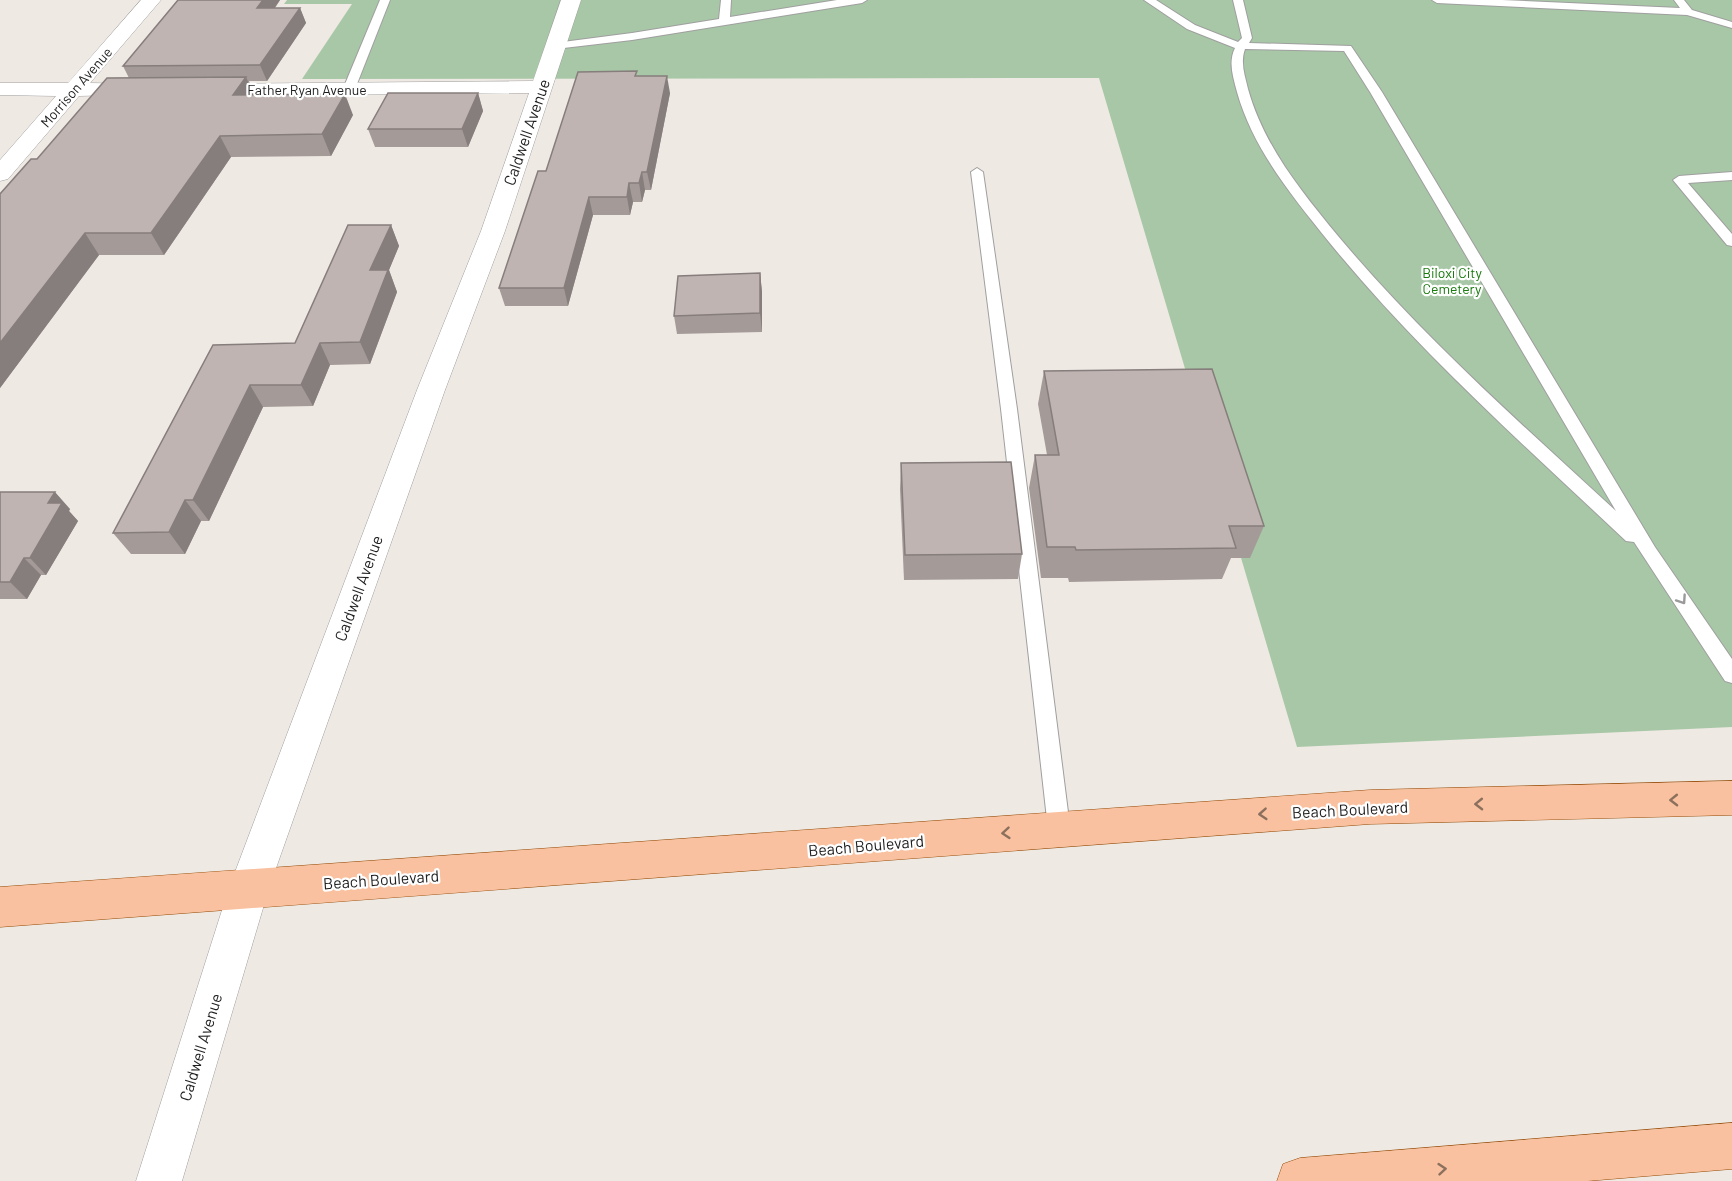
<svg xmlns="http://www.w3.org/2000/svg" width="1732" height="1181" font-family="Barlow,sans-serif">
<style>
.cemetery{fill:#a7c7a6}
.lines{fill:none;stroke-linecap:round;stroke-linejoin:round}
.lane-casing{stroke:#9f9f9f;stroke-width:2}
.street-casing{stroke:#9f9f9f;stroke-width:1}
.primary-casing{stroke:#944a04;stroke-width:1}
.lane{fill:#fff;fill-rule:evenodd}
.street{fill:#fff;fill-rule:evenodd}
.primary{fill:#f9c19f;fill-rule:evenodd}
.wall{fill:#a49b98}
.shaded-wall{fill:#867e7c}
.building{fill:#bfb4b1;stroke:#867e7c;stroke-width:1.5}
.oneway{stroke:#9a9a9a}
.oneway2{stroke:#8c705e}
.labels{text-anchor:middle;dominant-baseline:central;stroke-width:4.5;stroke-linejoin:round;paint-order:stroke}
.far-street-label{font-size:14px;fill:#1e1e1e;stroke:#fff}
.far-park-label{font-size:14px;fill:#197a0e;stroke:#fff}
.street-label{font-size:16px;fill:#1e1e1e;stroke:#fff}
</style>
<rect width="100%" height="100%" fill="#efe9e4"/>
<path class="cemetery" d="M 287,0 L 1732,0 L 1732,727 L 1297,747 L 1099,78 L 302,79 L 352,4 L 284,4 Z"/>
<g class="lines">
<defs>
<g id="lane">
<path d="M 380,0 L 390,0 L 355,89 L 353,91 L 345,91 L 343,89 Z"/>
<path d="M 721,0 L 731,0 L 730,17 L 837,0 L 867,0 L 862,3 L 632,40 L 555,49 L 550,46 L 555,43 L 632,33 L 719,19 Z"/>
<path d="M 1144,0 L 1156,0 L 1195,25 L 1238,42 L 1242,38 L 1233,0 L 1243,0 L 1252,38 L 1249,43 L 1351,46 L 1382,92 L 1655,547 L 1732,659 L 1732,683 L 1725,681 L 1634,542 L 1626,541 C 1523,444 1418,351 1329,242 C 1292,196 1253,149 1237,92 C 1233,77 1228,62 1235,48 L 1187,29 ZM 1245,49 L 1344,51 L 1370,92 L 1616,511 C 1520,423 1422,336 1338,236 C 1301,191 1264,146 1248,89 C 1245,76 1240,63 1245,49 Z"/>
<path d="M 1432,0 L 1502,0 L 1680,8 L 1674,0 L 1684,0 L 1692,10 L 1732,22 L 1732,28 L 1687,15 L 1437,3 Z"/>
<path d="M 977,168 L 983,172 L 1017,409 L 1070,828 L 1066,835 L 1059,838 L 1052,835 L 1048,828 L 1001,409 L 971,172 Z"/>
<path d="M 1732,172 L 1732,180 L 1688,183 L 1732,234 L 1732,246 L 1727,245 L 1673,180 L 1679,176 Z"/>
</g>
<g id="street">
<path d="M 141,0 L 161,0 L 90,83 L 140,84 L 147,86 L 151,90 L 147,94 L 79,96 L 8,179 L 0,181 L 0,160 L 56,96 L 0,95 L 0,83 L 68,83 Z"/>
<path d="M 561,0 L 581,0 L 505,231 L 445,390 L 269,888 L 182,1181 L 136,1181 L 229,888 L 417,390 L 481,231 L 529,93 L 207,96 L 200,94 L 196,90 L 200,86 L 207,84 L 533,81 Z"/>
</g>
<g id="primary">
<path d="M 1732,781 L 1732,815 L 1370,824 L 0,927 L 0,887 L 1370,790 Z"/>
<path d="M 1732,1123 L 1732,1169 L 1587,1181 L 1277,1181 L 1283,1164 L 1300,1158 Z"/>
</g>
</defs>
<use href="#lane" class="lane-casing"/>
<use href="#street" class="street-casing"/>
<use href="#primary" class="primary-casing"/>
<use href="#lane" class="lane"/>
<use href="#street" class="street"/>
<use href="#primary" class="primary"/>
</g>
<g class="wall">
<path d="M 178,0 L 280,0 L 275,8 L 300,8 L 306,23 L 267,81 L 249,81 L 255,95 L 353,115 L 331,156 L 231,157 L 164,255 L 99,255 L 0,388 L 0,194 L 37,159 L 129,78 L 123,66 Z"/>
<path d="M 637,76 L 670,93 L 651,190 L 645,190 L 642,202 L 633,202 L 630,215 L 593,215 L 568,306 L 505,306 L 499,288 L 546,171 Z"/>
<path d="M 478,93 L 483,111 L 468,147 L 375,147 L 368,129 Z"/>
<path d="M 391,225 L 399,246 L 389,270 L 397,292 L 370,364 L 330,365 L 313,406 L 263,407 L 209,521 L 201,521 L 185,554 L 131,554 L 113,533 L 213,345 L 295,343 Z"/>
<path d="M 760,273 L 762,292 L 762,332 L 677,334 L 674,316 Z"/>
<path d="M 1044,371 L 1264,526 L 1250,558 L 1231,558 L 1222,579 L 1069,582 L 1068,578 L 1041,578 L 1029,488 L 1035,455 L 1047,455 L 1038,404 Z"/>
<path d="M 901,463 L 1022,554 L 1018,579 L 904,580 L 900,489 Z"/>
<path d="M 0,492 L 70,509 L 69,511 L 78,521 L 46,575 L 41,575 L 27,599 L 0,599 Z"/>
</g>
<g class="shaded-wall">
<path d="M 263,0 L 280,0 L 264,23 L 257,8 Z"/>
<path d="M 300,8 L 306,23 L 267,81 L 260,65 Z"/>
<path d="M 667,76 L 670,93 L 651,190 L 647,172 Z"/>
<path d="M 246,77 L 256,98 L 233,95 Z"/>
<path d="M 478,93 L 483,111 L 468,147 L 462,129 Z"/>
<path d="M 345,94 L 353,115 L 331,156 L 322,134 Z"/>
<path d="M 220,136 L 231,157 L 164,255 L 151,233 Z"/>
<path d="M 642,172 L 645,190 L 642,202 L 639,183 Z"/>
<path d="M 629,183 L 633,202 L 630,215 L 627,197 Z"/>
<path d="M 589,197 L 593,215 L 568,306 L 564,288 Z"/>
<path d="M 391,225 L 399,246 L 389,270 L 397,292 L 370,364 L 360,342 L 370,270 Z"/>
<path d="M 85,233 L 99,255 L 0,388 L 0,343 Z"/>
<path d="M 760,273 L 762,292 L 762,332 L 760,313 Z"/>
<path d="M 320,343 L 330,365 L 313,406 L 301,385 Z"/>
<path d="M 250,385 L 263,407 L 209,521 L 193,500 Z"/>
<path d="M 55,492 L 70,509 L 69,511 L 78,521 L 46,575 L 30,558 L 48,503 Z"/>
<path d="M 185,500 L 201,521 L 185,554 L 169,532 Z"/>
<path d="M 24,558 L 41,575 L 27,599 L 10,582 Z"/>
</g>
<g class="building">
<path d="M 178,0 L 263,0 L 257,8 L 300,8 L 260,65 L 123,66 Z"/>
<path d="M 637,71 L 635,76 L 667,76 L 647,172 L 642,172 L 639,183 L 629,183 L 627,197 L 589,197 L 564,288 L 499,288 L 538,171 L 546,171 L 578,72 Z"/>
<path d="M 246,77 L 233,95 L 345,94 L 322,134 L 220,136 L 151,233 L 85,233 L 0,343 L 0,194 L 31,159 L 37,159 L 107,78 Z"/>
<path d="M 388,93 L 478,93 L 462,129 L 368,129 Z"/>
<path d="M 348,225 L 391,225 L 370,270 L 388,270 L 360,342 L 320,343 L 301,385 L 250,385 L 193,500 L 185,500 L 169,532 L 113,533 L 213,345 L 295,343 Z"/>
<path d="M 760,273 L 760,313 L 674,316 L 678,276 Z"/>
<path d="M 1212,369 L 1264,526 L 1229,526 L 1236,548 L 1076,550 L 1075,547 L 1047,547 L 1035,455 L 1059,455 L 1044,371 Z"/>
<path d="M 1011,462 L 1022,554 L 905,555 L 901,463 Z"/>
<path d="M 0,492 L 55,492 L 48,503 L 62,503 L 30,558 L 24,558 L 10,582 L 0,582 Z"/>
</g>
<defs><path id="oneway-chevron" d="M-2-3.5L2.5 0L-2 3.5" fill="none" stroke-width="1.6" stroke-linecap="round" stroke-linejoin="round" transform="scale(1.5)"/></defs>
<use class="oneway" href="#oneway-chevron" transform="translate(1682 600) rotate(56)"/>
<g class="oneway2">
<use href="#oneway-chevron" transform="translate(1674 800) rotate(179)"/>
<use href="#oneway-chevron" transform="translate(1479 804) rotate(179)"/>
<use href="#oneway-chevron" transform="translate(1263 814) rotate(176)"/>
<use href="#oneway-chevron" transform="translate(1006 833) rotate(175)"/>
<use href="#oneway-chevron" transform="translate(1442 1169) rotate(-5)"/>
</g>
<g class="labels">
<g class="far-street-label">
<text transform="translate(76 87) rotate(-49)">Morrison Avenue</text>
<text x="307" y="89">Father Ryan Avenue</text>
</g>
<g class="far-park-label">
<text x="1452" y="272">Biloxi City<tspan x="1452" dy="16">Cemetery</tspan></text>
</g>
<g class="street-label">
<text transform="translate(526 132) rotate(-71)">Caldwell Avenue</text>
<text transform="translate(358 588) rotate(-70)">Caldwell Avenue</text>
<text transform="translate(1350 809) rotate(-3)">Beach Boulevard</text>
<text transform="translate(866 845) rotate(-5)">Beach Boulevard</text>
<text transform="translate(381 879) rotate(-4)">Beach Boulevard</text>
<text transform="translate(200 1047) rotate(-73)">Caldwell Avenue</text>
</g>
</g>
</svg>
